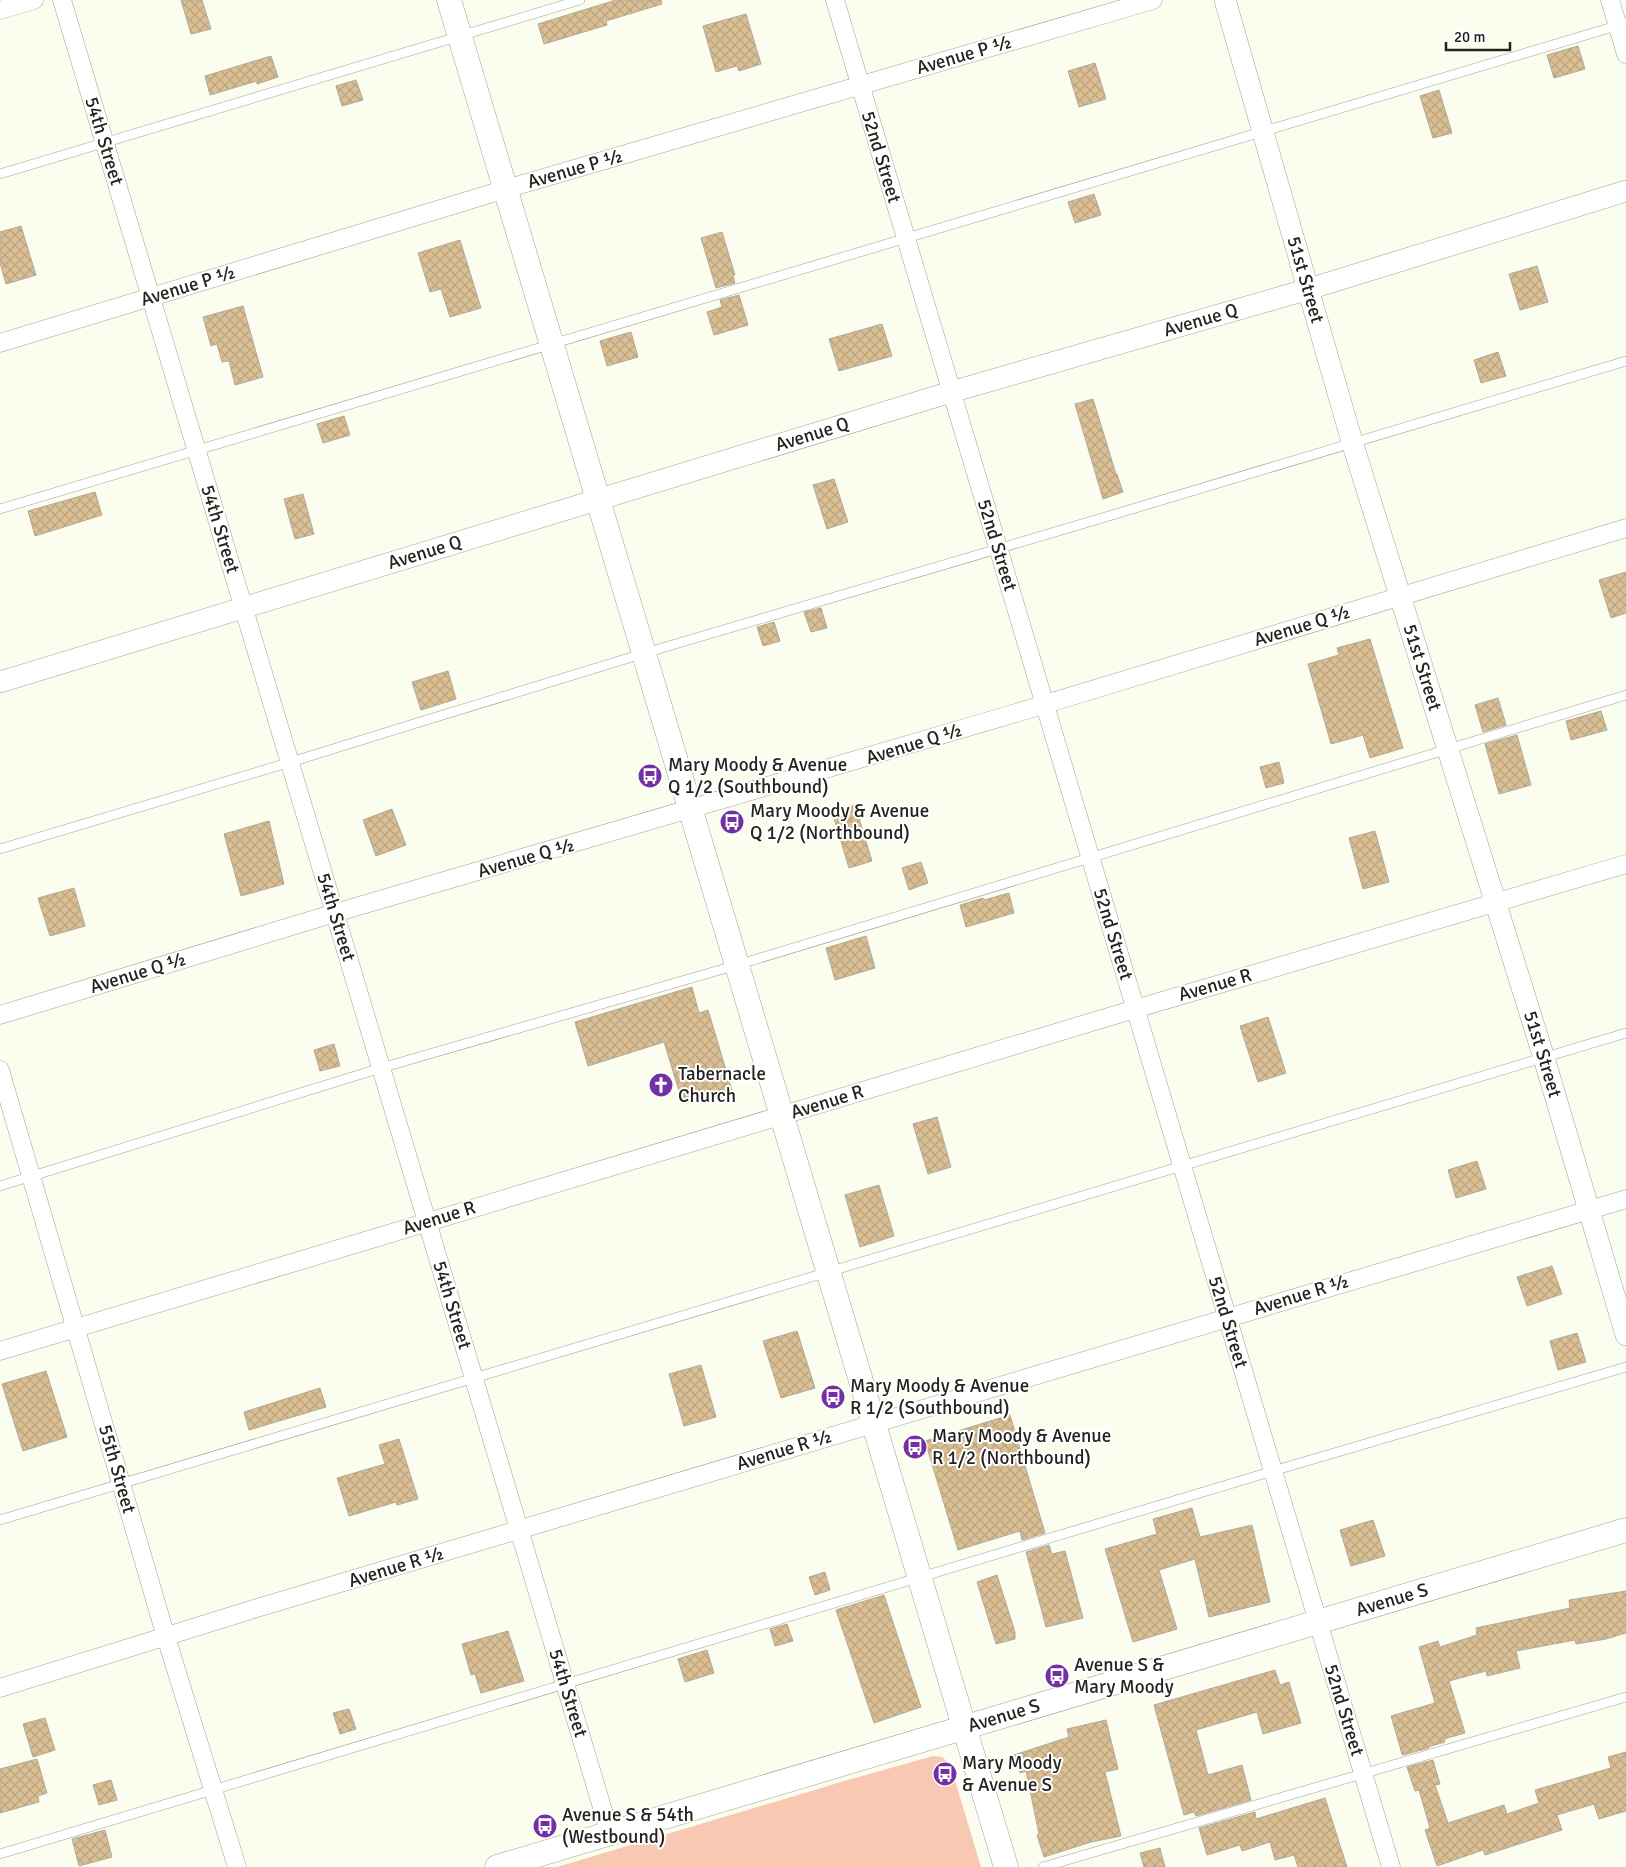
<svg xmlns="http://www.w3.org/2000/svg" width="1626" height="1867" font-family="Signika,sans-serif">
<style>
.green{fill:#f9c8b2}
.building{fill:url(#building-cross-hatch);stroke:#b1a99e}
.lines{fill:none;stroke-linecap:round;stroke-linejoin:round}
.service-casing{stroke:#9fa093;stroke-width:10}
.minor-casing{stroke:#9fa093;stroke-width:19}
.tertiary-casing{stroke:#9fa093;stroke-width:22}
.secondary-casing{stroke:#9fa093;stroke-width:25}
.service{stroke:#fff;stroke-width:9}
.minor{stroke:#fff;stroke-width:18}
.tertiary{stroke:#fff;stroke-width:21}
.secondary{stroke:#fff;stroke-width:24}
.labels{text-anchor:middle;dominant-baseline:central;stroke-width:4;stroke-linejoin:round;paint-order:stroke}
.street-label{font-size:19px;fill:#23241f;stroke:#fff}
.poi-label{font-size:19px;fill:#23241f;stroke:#fff;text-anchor:start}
</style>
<defs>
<pattern id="building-cross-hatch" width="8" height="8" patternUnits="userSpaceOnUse" patternTransform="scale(1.25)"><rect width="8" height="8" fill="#dabf94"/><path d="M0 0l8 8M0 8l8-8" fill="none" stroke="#bba47f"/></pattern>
</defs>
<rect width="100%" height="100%" fill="#fbfdee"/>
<path class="green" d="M 933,1756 L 942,1757 L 950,1764 L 981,1867 L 557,1867 L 841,1782 Z"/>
<g class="building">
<path d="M 181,0 L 202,0 L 211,29 L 191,34 Z"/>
<path d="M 616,0 L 661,0 L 662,4 L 606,21 L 607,25 L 544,44 L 538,24 Z"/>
<path d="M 746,14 L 761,64 L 739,71 L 737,66 L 716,72 L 703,26 Z"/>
<path d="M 1578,46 L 1585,69 L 1554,78 L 1547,55 Z"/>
<path d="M 271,56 L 278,77 L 257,84 L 257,81 L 210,95 L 205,76 Z"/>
<path d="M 1095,63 L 1106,99 L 1079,107 L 1068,71 Z"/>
<path d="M 356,80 L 363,100 L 342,106 L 336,86 Z"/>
<path d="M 1439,90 L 1452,133 L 1433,138 L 1420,96 Z"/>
<path d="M 1094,194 L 1101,215 L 1075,223 L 1068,202 Z"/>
<path d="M 21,226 L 36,275 L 6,284 L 0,263 L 0,232 Z"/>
<path d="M 722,232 L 735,275 L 733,275 L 735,283 L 716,288 L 701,238 Z"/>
<path d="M 460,240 L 481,308 L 450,317 L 441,289 L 430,292 L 418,253 Z"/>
<path d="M 1537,266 L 1548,302 L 1520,310 L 1509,274 Z"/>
<path d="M 739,295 L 748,325 L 714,335 L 707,312 L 722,307 L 720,300 Z"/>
<path d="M 243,306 L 263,377 L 235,385 L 229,361 L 222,362 L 217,344 L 211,346 L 203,317 Z"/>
<path d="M 882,324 L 892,356 L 839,371 L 829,339 Z"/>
<path d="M 631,332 L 638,357 L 607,366 L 600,341 Z"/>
<path d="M 1498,352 L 1506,376 L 1481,383 L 1474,360 Z"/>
<path d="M 1093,399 L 1116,474 L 1117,474 L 1123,492 L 1103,499 L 1075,404 Z"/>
<path d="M 344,416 L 350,435 L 323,443 L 317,424 Z"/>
<path d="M 834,479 L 848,522 L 827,529 L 813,485 Z"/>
<path d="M 95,492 L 102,515 L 35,536 L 28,511 Z"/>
<path d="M 303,494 L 314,534 L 295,539 L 284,499 Z"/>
<path d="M 1626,572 L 1626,613 L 1611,618 L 1599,580 Z"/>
<path d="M 821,608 L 827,628 L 811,632 L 804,612 Z"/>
<path d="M 774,622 L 780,641 L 763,646 L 757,627 Z"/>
<path d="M 1370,639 L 1403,748 L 1370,758 L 1363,735 L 1331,744 L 1308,664 L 1339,655 L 1337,648 Z"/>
<path d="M 448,671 L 456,699 L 421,710 L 412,682 Z"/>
<path d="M 1498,698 L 1506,725 L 1483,732 L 1475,705 Z"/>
<path d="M 1601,711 L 1607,730 L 1571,740 L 1566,721 Z"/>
<path d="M 1517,735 L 1531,785 L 1499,794 L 1485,744 Z"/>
<path d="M 1279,762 L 1284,783 L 1266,788 L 1260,767 Z"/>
<path d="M 855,805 L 872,861 L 849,868 L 832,812 Z"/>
<path d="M 392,809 L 406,845 L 376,856 L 363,820 Z"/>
<path d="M 269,821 L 284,884 L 241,896 L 224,834 Z"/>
<path d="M 1375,831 L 1389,882 L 1363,889 L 1349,838 Z"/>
<path d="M 921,862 L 928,883 L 909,890 L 902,868 Z"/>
<path d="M 74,888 L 85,926 L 50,936 L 38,898 Z"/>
<path d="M 1009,893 L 1014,913 L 966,927 L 960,905 L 983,898 L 984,900 Z"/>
<path d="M 866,936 L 875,968 L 835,980 L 826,948 Z"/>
<path d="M 692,987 L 699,1013 L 708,1010 L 732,1090 L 683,1104 L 664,1042 L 588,1066 L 575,1022 Z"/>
<path d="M 1268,1017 L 1286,1073 L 1258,1082 L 1240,1026 Z"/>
<path d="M 334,1044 L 340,1066 L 320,1071 L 314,1050 Z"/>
<path d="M 937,1117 L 951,1167 L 928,1174 L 913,1124 Z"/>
<path d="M 1477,1161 L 1486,1189 L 1456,1198 L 1448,1170 Z"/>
<path d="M 879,1185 L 894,1236 L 860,1247 L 845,1195 Z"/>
<path d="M 1552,1266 L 1562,1294 L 1527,1306 L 1517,1277 Z"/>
<path d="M 797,1331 L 815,1388 L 781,1398 L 763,1341 Z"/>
<path d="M 1577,1333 L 1586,1362 L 1558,1370 L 1550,1341 Z"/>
<path d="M 701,1365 L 716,1417 L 684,1426 L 669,1374 Z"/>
<path d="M 46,1371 L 67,1437 L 23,1451 L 2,1384 Z"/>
<path d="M 320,1388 L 326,1407 L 249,1430 L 244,1412 Z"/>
<path d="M 1010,1415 L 1045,1533 L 1022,1540 L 1020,1531 L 958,1550 L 925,1441 Z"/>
<path d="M 399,1439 L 418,1499 L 397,1505 L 396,1502 L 349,1516 L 337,1478 L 385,1464 L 379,1445 Z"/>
<path d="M 1192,1508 L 1200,1537 L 1252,1525 L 1270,1602 L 1209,1617 L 1195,1559 L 1159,1570 L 1177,1629 L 1133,1642 L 1105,1549 L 1157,1534 L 1153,1519 Z"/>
<path d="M 1373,1520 L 1385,1556 L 1351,1566 L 1340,1530 Z"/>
<path d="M 1049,1545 L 1052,1554 L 1065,1551 L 1083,1618 L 1046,1627 L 1026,1552 Z"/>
<path d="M 825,1572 L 830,1590 L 815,1595 L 809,1577 Z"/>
<path d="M 997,1575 L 1015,1632 L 1015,1639 L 996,1644 L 977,1582 Z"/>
<path d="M 1626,1591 L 1626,1633 L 1606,1639 L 1576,1644 L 1575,1640 L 1516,1651 L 1520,1668 L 1487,1676 L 1486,1671 L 1449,1681 L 1465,1733 L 1444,1739 L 1445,1742 L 1428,1747 L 1429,1748 L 1403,1755 L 1402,1754 L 1391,1716 L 1435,1703 L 1419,1647 L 1438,1641 L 1440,1647 L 1477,1635 L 1476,1628 L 1570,1608 L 1569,1600 Z"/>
<path d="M 884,1595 L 921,1707 L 874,1723 L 836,1610 Z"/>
<path d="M 787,1624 L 793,1641 L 775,1646 L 770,1629 Z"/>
<path d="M 508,1631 L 524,1681 L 481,1693 L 475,1674 L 471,1675 L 462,1644 Z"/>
<path d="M 707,1650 L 714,1673 L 685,1682 L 678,1659 Z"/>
<path d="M 1275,1670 L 1280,1685 L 1289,1682 L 1301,1723 L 1263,1734 L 1257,1712 L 1196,1730 L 1208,1775 L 1242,1765 L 1251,1800 L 1196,1816 L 1194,1812 L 1184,1815 L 1154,1705 Z"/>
<path d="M 349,1709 L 356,1729 L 340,1734 L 333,1713 Z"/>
<path d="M 45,1718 L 55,1750 L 33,1757 L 23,1724 Z"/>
<path d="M 1106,1720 L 1118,1769 L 1105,1772 L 1121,1836 L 1091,1842 L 1044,1857 L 1037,1835 L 1039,1834 L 1026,1771 L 1020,1773 L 1014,1755 L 1069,1737 L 1067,1729 Z"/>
<path d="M 1626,1752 L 1626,1811 L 1599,1819 L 1594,1804 L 1557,1815 L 1562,1830 L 1485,1855 L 1483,1850 L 1437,1866 L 1425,1830 L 1430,1828 L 1419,1790 L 1415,1791 L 1407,1767 L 1433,1760 L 1440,1784 L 1435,1785 L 1448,1823 L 1504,1805 L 1507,1814 L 1539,1803 L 1535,1790 L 1611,1768 L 1608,1757 Z"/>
<path d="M 37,1759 L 47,1793 L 38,1796 L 39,1802 L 0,1813 L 0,1769 Z"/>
<path d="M 111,1780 L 117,1800 L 99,1805 L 93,1785 Z"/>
<path d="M 1325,1798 L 1347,1867 L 1298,1867 L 1294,1855 L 1275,1860 L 1270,1842 L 1242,1851 L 1240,1845 L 1207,1855 L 1199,1828 L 1255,1812 L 1256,1819 Z"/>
<path d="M 105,1830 L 112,1857 L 79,1866 L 72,1839 Z"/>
<path d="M 1160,1848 L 1165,1867 L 1144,1867 L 1140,1853 Z"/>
</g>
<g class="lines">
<defs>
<g id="service">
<path d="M 0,174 L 580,0"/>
<path d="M 0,509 L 1626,23"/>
<path d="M 0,849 C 98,820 196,791 294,761 C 411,725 528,688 645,653 C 972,556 1300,461 1626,361"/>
<path d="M 0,1186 L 381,1068 L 737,965 L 1626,695"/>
<path d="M 0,1520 L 1626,1033"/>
<path d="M 0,1854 L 1273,1471 L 1626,1367"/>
<path d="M 1043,1867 L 1626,1697"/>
</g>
<g id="minor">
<path d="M 62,0 L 610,1834"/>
<path d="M 835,0 L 1391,1867"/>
<path d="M 1610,0 L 1626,54"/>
<path d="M 0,10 L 34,0"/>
<path d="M 0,343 L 506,189 L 1153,0"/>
<path d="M 0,1015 L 335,913 L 1016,713 L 1626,528"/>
<path d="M 0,1070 L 166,1637 L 237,1867"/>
<path d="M 0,1351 L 1135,1009 L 1626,864"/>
<path d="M 0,1688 L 257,1608 L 1626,1199"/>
</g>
<g id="tertiary">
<path id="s1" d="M 1225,0 L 1353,445 L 1544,1058 L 1626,1335"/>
<path id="s2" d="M 0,682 L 951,392 L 1309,289 L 1626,191"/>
</g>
<g id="secondary">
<path d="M 449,0 L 1006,1867"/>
<path id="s3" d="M 497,1867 L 1626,1530"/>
</g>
</defs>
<use href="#service" class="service-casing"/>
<use href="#minor" class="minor-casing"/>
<use href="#tertiary" class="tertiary-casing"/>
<use href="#secondary" class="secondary-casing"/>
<use href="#service" class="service"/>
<use href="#minor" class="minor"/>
<use href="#tertiary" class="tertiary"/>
<use href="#secondary" class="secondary"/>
</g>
<defs>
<symbol id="bus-disc" viewBox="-11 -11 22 22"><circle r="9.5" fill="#7330a4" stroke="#fff"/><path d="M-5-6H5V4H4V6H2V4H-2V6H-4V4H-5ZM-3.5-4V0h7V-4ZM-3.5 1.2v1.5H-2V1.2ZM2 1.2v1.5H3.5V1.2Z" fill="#fff"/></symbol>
<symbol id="church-disc" viewBox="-11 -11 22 22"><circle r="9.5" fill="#7330a4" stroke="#fff"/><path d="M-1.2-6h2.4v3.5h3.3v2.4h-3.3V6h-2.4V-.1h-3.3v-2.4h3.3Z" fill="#fff"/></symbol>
</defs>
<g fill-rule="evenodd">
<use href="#bus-disc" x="636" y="762" width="28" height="28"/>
<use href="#bus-disc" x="718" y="808" width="28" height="28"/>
<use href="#church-disc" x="647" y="1071" width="28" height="28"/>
<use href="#bus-disc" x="819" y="1383" width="28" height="28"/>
<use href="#bus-disc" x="901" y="1433" width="28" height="28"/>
<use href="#bus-disc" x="1043" y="1662" width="28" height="28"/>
<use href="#bus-disc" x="931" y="1760" width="28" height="28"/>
<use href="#bus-disc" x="531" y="1812" width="28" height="28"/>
</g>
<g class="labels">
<g class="street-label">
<text transform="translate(964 55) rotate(-16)">Avenue P ½</text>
<text transform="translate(104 141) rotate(73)">54th Street</text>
<text transform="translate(881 157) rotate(73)">52nd Street</text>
<text transform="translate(575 169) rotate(-16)">Avenue P ½</text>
<text stroke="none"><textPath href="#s1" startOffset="291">51st Street</textPath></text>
<text transform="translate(188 286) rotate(-17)">Avenue P ½</text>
<text stroke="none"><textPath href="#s2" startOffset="1254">Avenue Q</textPath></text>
<text stroke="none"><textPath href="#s2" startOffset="849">Avenue Q</textPath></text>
<text transform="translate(220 529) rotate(73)">54th Street</text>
<text transform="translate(997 545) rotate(73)">52nd Street</text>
<text stroke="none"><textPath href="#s2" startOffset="444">Avenue Q</textPath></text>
<text transform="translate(1302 626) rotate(-17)">Avenue Q ½</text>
<text stroke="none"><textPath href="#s1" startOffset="696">51st Street</textPath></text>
<text transform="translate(914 744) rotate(-17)">Avenue Q ½</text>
<text transform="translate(526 858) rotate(-16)">Avenue Q ½</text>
<text transform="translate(336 917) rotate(73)">54th Street</text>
<text transform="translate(1113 934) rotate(73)">52nd Street</text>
<text transform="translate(138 973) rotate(-17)">Avenue Q ½</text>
<text transform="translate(1215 985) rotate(-16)">Avenue R</text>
<text stroke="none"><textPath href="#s1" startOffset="1101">51st Street</textPath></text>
<text transform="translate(827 1102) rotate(-17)">Avenue R</text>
<text transform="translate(439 1218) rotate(-17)">Avenue R</text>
<text transform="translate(1301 1295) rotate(-17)">Avenue R ½</text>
<text transform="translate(452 1305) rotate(73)">54th Street</text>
<text transform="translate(1228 1322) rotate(73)">52nd Street</text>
<text transform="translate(784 1450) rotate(-17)">Avenue R ½</text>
<text transform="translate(117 1469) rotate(74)">55th Street</text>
<text transform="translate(396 1567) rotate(-17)">Avenue R ½</text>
<text stroke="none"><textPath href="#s3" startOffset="934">Avenue S</textPath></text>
<text transform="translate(568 1693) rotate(73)">54th Street</text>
<text transform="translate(1344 1710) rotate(73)">52nd Street</text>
<text stroke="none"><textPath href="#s3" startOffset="529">Avenue S</textPath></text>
</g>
<g class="poi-label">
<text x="668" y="765">Mary Moody &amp; Avenue<tspan x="668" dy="22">Q 1/2 (Southbound)</tspan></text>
<text x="750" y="811">Mary Moody &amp; Avenue<tspan x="750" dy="22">Q 1/2 (Northbound)</tspan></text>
<text x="678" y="1074">Tabernacle<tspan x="678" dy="22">Church</tspan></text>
<text x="850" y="1386">Mary Moody &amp; Avenue<tspan x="850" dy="22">R 1/2 (Southbound)</tspan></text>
<text x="932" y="1436">Mary Moody &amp; Avenue<tspan x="932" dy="22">R 1/2 (Northbound)</tspan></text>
<text x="1074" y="1665">Avenue S &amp;<tspan x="1074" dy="22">Mary Moody</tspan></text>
<text x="962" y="1763">Mary Moody<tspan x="962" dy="22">&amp; Avenue S</tspan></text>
<text x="562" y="1815">Avenue S &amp; 54th<tspan x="562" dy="22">(Westbound)</tspan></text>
</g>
</g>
<path d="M1446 42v8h64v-8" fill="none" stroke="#23241f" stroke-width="2.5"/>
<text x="1454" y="42" font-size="15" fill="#23241f" stroke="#ffffff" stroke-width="4" paint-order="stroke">20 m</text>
</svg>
